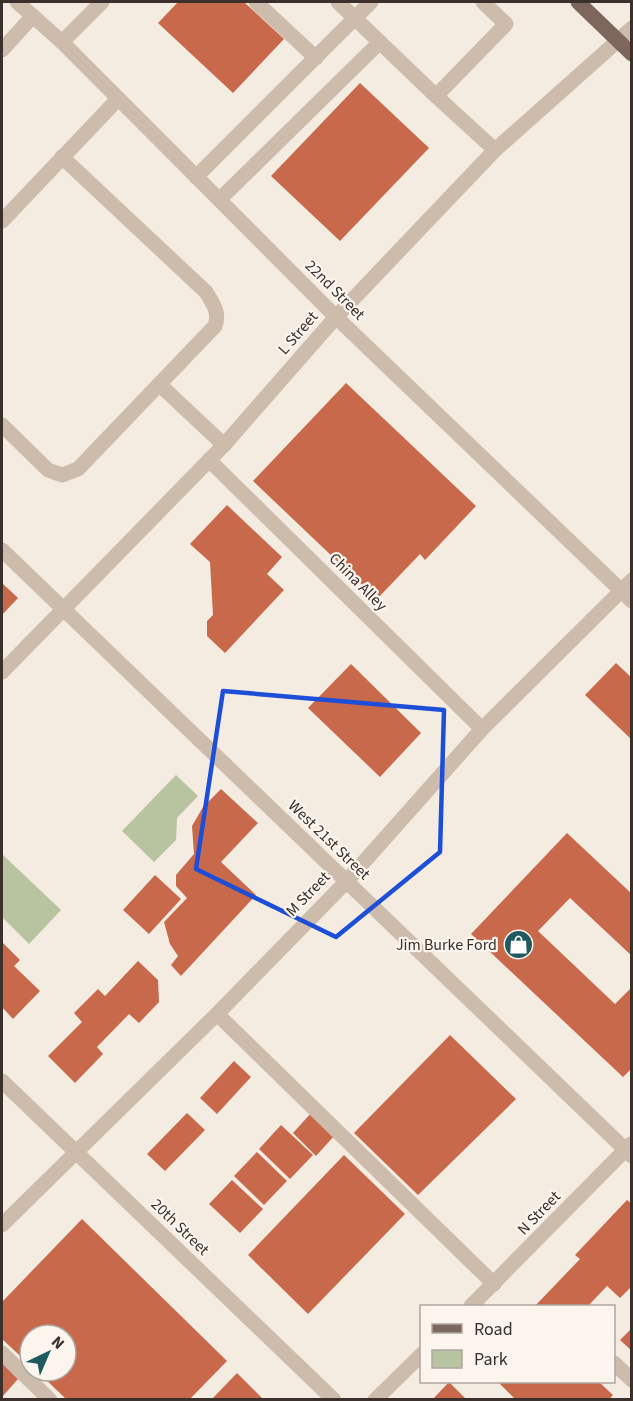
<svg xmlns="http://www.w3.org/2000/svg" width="633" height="1401" font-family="'Source Sans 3',sans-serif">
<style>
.green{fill:#b8c4a0}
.building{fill:#c8694b}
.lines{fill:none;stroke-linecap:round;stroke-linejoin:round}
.minor{stroke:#cdbbac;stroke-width:15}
.major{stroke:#7d675c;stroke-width:15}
.marked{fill:none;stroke:#1d4ed8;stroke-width:4.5;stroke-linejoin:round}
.labels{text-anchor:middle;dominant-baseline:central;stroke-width:4.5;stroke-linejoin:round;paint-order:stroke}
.street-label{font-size:16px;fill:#3b302b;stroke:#fbf5ee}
.poi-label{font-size:16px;fill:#3b302b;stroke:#fbf5ee;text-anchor:end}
</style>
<rect width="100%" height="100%" fill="#f4ebe1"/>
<g class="green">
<path d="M 176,775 L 198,796 L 177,818 L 176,840 L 154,862 L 122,831 Z"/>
<path d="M 2,854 L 61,910 L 29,944 L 2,917 Z"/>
</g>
<g class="building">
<path d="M 178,2 L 244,2 L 284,39 L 233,93 L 158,23 Z"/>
<path d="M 360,83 L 429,148 L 340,241 L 271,176 Z"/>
<path d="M 346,383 L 476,506 L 425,560 L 420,554 L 377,599 L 253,481 Z"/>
<path d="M 227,505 L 282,557 L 267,574 L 284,590 L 225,653 L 207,636 L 207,621 L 213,615 L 210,562 L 190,544 Z"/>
<path d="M 2,583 L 18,598 L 2,615 Z"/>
<path d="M 616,663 L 632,678 L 632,740 L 585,695 Z"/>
<path d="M 351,664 L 421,733 L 380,777 L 308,708 Z"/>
<path d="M 221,789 L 258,823 L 221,862 L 256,895 L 181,976 L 171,965 L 178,956 L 170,944 L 164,922 L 187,898 L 176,886 L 176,875 L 194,854 L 192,826 L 203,807 Z"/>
<path d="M 567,833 L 632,894 L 632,956 L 570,898 L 538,931 L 615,1004 L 632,987 L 632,1068 L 623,1077 L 471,934 Z"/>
<path d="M 155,875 L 181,899 L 149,934 L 123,910 Z"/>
<path d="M 2,942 L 20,960 L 14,966 L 40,991 L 13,1019 L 2,1007 Z"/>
<path d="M 138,961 L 158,980 L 159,1002 L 139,1023 L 129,1014 L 97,1047 L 103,1054 L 75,1083 L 48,1056 L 82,1022 L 74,1013 L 98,989 L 105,996 Z"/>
<path d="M 450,1035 L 516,1099 L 418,1195 L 354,1133 Z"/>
<path d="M 234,1061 L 251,1077 L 217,1114 L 200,1098 Z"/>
<path d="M 312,1112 L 335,1135 L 316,1156 L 293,1133 Z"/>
<path d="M 187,1113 L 205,1130 L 165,1171 L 147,1154 Z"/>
<path d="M 281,1125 L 313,1155 L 290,1179 L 259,1149 Z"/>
<path d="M 257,1152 L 287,1181 L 264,1205 L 234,1176 Z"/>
<path d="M 344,1155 L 405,1214 L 308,1314 L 248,1255 Z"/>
<path d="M 232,1180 L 263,1209 L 240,1233 L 209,1204 Z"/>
<path d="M 627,1200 L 632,1204 L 632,1286 L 620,1298 L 607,1286 L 588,1306 L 535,1306 L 580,1259 L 575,1255 Z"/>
<path d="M 82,1219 L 227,1361 L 189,1400 L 67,1400 L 37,1371 L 66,1371 L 66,1335 L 30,1335 L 30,1365 L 2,1339 L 2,1302 Z"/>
<path d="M 632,1328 L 632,1351 L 620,1340 Z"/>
<path d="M 2,1363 L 18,1379 L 2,1397 Z"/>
<path d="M 237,1373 L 264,1400 L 211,1400 Z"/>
<path d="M 449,1382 L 467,1400 L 432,1400 Z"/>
<path d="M 498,1382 L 599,1382 L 613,1395 L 609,1400 L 516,1400 Z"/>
</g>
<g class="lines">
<g class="minor">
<path d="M 17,2 L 62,42 L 336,317 L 632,601"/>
<path d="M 256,2 L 316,58"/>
<path d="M 338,2 L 436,96 L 506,24 L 483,2"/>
<path d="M 62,42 L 102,2"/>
<path d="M 2,50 L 33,16"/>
<path d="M 436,96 L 495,150"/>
<path d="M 196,177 L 371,2"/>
<path d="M 220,199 L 380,42"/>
<path d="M 2,221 L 117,100"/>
<path d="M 160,385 L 224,445"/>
<path d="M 2,425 L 48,470 L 62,475 L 78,469 L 215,326 C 220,312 213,304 206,292 L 62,157"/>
<path d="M 209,460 L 482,729"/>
<path d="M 2,550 L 632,1156"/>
<path d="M 2,672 L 224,445 L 336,317 L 495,150 L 632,28"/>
<path d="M 217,1014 L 494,1284"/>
<path d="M 2,1081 L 334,1400"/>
<path d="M 2,1225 L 217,1014 L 346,882 L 482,729 L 632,580"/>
<path d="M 471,1306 L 631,1144"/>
<path d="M 2,1353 L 50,1400"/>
<path d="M 614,1363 L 632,1380"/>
<path d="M 375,1400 L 422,1354"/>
</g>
<path class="major" d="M 578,2 L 632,54"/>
</g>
<path class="marked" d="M 223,691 L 444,710 L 440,852 L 336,937 L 196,869 Z"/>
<defs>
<symbol id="shop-disc" viewBox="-11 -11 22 22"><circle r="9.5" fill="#1f5a5e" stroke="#fbf5ee"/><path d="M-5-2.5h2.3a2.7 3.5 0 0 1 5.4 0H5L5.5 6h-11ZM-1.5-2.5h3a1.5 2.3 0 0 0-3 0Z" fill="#fff"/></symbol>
</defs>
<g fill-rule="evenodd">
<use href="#shop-disc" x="502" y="928" width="33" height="33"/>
</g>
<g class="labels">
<g class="street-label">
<text transform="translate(335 290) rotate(45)">22nd Street</text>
<text transform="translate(298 333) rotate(-49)">L Street</text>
<text transform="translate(358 582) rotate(45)">China Alley</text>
<text transform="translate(329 840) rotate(44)">West 21st Street</text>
<text transform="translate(308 894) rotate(-46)">M Street</text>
<text transform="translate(539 1213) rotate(-46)">N Street</text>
<text transform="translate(180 1227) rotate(44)">20th Street</text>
</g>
<g class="poi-label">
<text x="497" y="945">Jim Burke Ford</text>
</g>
</g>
<rect width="633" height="1401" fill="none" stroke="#3b302b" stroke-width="6"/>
<rect x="420" y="1305" width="195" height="78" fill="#fbf5ee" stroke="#aea6a0" stroke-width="1.5"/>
<rect x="432" y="1324" width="30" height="9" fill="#7d675c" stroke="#aea6a0" stroke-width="1.5"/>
<text x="474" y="1335" font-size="18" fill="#3b302b">Road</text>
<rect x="432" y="1350" width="30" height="18" fill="#b8c4a0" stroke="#aea6a0" stroke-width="1.5"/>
<text x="474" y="1365" font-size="18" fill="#3b302b">Park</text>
<g transform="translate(48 1353) rotate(44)"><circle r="28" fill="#fbf5ee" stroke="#aea6a0" stroke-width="1.5"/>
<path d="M0-4.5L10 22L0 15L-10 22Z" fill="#1f5a5e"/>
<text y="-9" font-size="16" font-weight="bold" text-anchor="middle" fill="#3b302b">N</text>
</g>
</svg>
